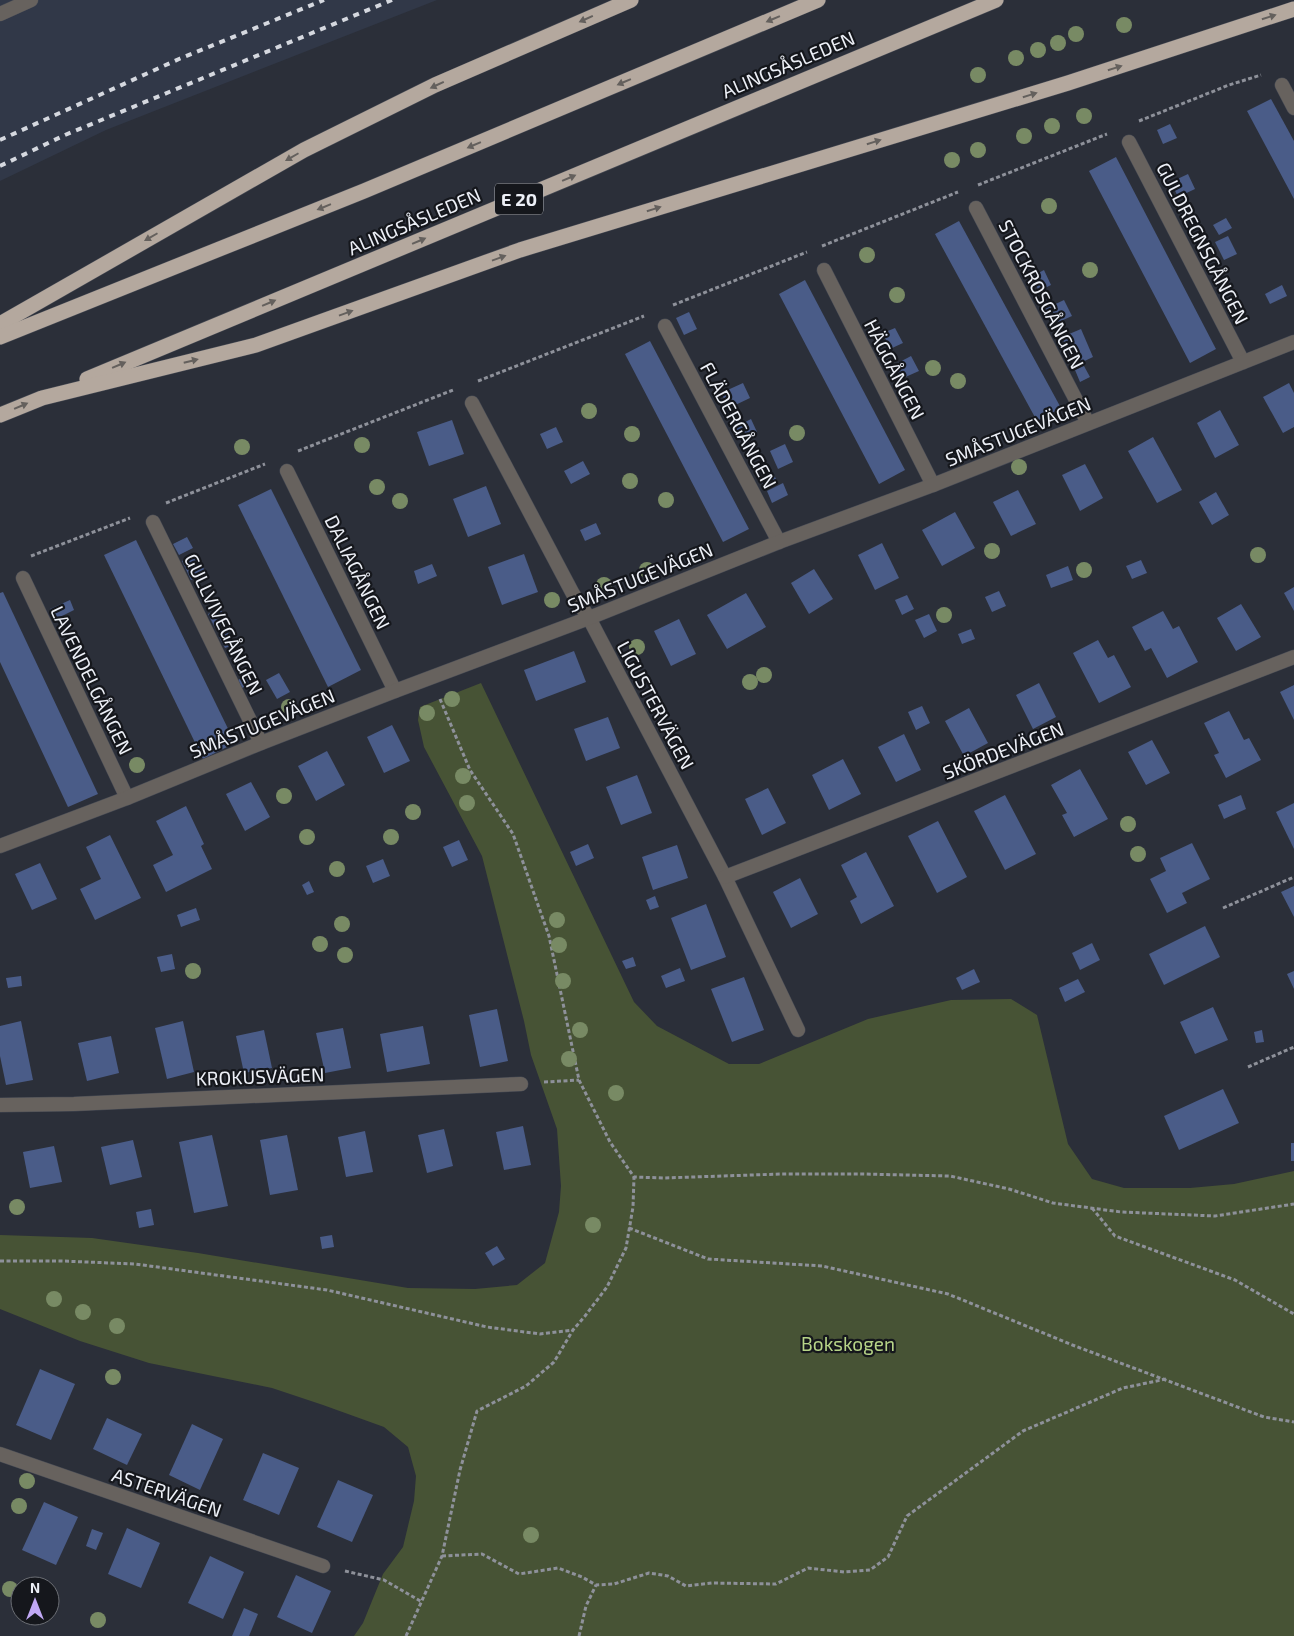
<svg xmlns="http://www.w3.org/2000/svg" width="1294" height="1636" font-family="'Exo 2',sans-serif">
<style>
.built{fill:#313848}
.green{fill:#475335}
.building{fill:#4a5c88}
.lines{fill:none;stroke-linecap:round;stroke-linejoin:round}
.service-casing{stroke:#464a54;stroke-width:15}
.minor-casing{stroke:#464a54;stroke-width:15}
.motorway-casing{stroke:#464a54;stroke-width:16}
.path{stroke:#8e919a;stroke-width:3;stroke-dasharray:4 2.5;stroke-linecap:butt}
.service{stroke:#67625e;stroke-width:14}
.minor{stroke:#67625e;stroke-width:14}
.motorway{stroke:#b4a89e;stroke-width:15}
.rail{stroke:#d5d8df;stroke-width:4;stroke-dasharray:6 6;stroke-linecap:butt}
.tree{fill:#788a64}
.oneway{fill:#64605d}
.labels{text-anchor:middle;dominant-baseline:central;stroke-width:4.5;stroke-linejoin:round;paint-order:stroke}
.shield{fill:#15171c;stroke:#acafb5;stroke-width:1}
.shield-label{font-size:18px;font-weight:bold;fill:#edf0f7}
.street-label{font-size:19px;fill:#edf0f7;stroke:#15171c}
.park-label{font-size:19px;fill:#b7d488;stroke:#15171c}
</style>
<rect width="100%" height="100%" fill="#2b2f39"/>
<path class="built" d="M 0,0 L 437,0 L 106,130 L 0,181 Z"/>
<path class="green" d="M 481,683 L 634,1002 L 657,1026 L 729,1064 L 759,1064 L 868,1019 L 951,1000 L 1011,999 L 1037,1015 L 1068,1144 L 1092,1179 L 1124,1188 L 1190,1188 L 1234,1184 L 1294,1171 L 1294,1636 L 354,1636 L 363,1623 L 383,1574 L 403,1547 L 414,1501 L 416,1476 L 408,1447 L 384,1427 L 323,1405 L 272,1388 L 149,1363 L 80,1341 L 0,1309 L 0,1235 L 92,1238 L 198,1253 L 408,1288 L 475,1289 L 517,1285 L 545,1263 L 559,1212 L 561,1186 L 557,1129 L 531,1055 L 524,1021 L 482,856 L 424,747 L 418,720 L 420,707 Z"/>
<g class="building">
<path d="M 1271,99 L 1294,141 L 1294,199 L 1247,111 Z"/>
<path d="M 1170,124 L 1177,138 L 1163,144 L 1157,130 Z"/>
<path d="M 1116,157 L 1216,349 L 1190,363 L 1089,171 Z"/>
<path d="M 1188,174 L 1195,189 L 1178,197 L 1171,182 Z"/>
<path d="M 1226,218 L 1232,228 L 1219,235 L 1213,225 Z"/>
<path d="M 959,221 L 1061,408 L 1037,421 L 935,234 Z"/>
<path d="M 1228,236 L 1237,254 L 1224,260 L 1215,242 Z"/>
<path d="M 1044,270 L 1051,285 L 1039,291 L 1031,277 Z"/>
<path d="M 805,280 L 905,470 L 879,484 L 779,294 Z"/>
<path d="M 1282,285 L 1287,296 L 1270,304 L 1265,294 Z"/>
<path d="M 1064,300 L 1072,316 L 1052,325 L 1045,309 Z"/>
<path d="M 689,312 L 697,329 L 684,335 L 676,318 Z"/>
<path d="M 895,328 L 903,343 L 890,349 L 883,333 Z"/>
<path d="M 1081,329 L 1093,357 L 1074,366 L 1062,337 Z"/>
<path d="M 650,341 L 749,529 L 723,542 L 625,354 Z"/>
<path d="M 911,356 L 919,371 L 901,379 L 894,365 Z"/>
<path d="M 1084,366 L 1090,377 L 1080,382 L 1075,370 Z"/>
<path d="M 743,383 L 750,398 L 729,408 L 721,393 Z"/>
<path d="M 1289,383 L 1294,393 L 1294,427 L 1283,433 L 1263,397 Z"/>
<path d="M 1220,410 L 1239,445 L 1215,458 L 1197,423 Z"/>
<path d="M 751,419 L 757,432 L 739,440 L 734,428 Z"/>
<path d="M 452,420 L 464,454 L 429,466 L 417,432 Z"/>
<path d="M 556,427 L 563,442 L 547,449 L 540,434 Z"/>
<path d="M 1153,437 L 1182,490 L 1157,503 L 1128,451 Z"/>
<path d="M 785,444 L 793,462 L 778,469 L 770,451 Z"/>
<path d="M 583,461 L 590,474 L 571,484 L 564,471 Z"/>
<path d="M 1085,464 L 1103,498 L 1080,511 L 1062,475 Z"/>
<path d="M 773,473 L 778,483 L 765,489 L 760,479 Z"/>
<path d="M 783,483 L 788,495 L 772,503 L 767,491 Z"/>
<path d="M 486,486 L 501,524 L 468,537 L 453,499 Z"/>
<path d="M 271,489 L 361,670 L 328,687 L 238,505 Z"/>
<path d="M 1018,490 L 1036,524 L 1011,536 L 993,502 Z"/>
<path d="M 1216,492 L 1229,515 L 1212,525 L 1199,502 Z"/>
<path d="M 955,512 L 975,548 L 942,566 L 922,530 Z"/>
<path d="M 596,523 L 601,534 L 585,541 L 580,530 Z"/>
<path d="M 187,537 L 193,548 L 179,555 L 173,544 Z"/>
<path d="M 136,540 L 235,743 L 203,759 L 104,555 Z"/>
<path d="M 882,543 L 899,578 L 875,590 L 858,555 Z"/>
<path d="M 196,554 L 206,573 L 191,580 L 182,561 Z"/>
<path d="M 524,554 L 538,592 L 502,605 L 488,567 Z"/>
<path d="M 1141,560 L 1147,573 L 1132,579 L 1126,566 Z"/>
<path d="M 432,564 L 437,576 L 418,584 L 414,571 Z"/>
<path d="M 1068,566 L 1073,580 L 1051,588 L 1046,575 Z"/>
<path d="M 814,569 L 833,599 L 809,614 L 791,583 Z"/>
<path d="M 1294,587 L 1294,611 L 1284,593 Z"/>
<path d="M 999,591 L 1006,606 L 992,612 L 985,597 Z"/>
<path d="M 3,592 L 98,794 L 68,807 L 0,662 L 0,593 Z"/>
<path d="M 746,593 L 766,627 L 727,649 L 707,615 Z"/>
<path d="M 907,595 L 914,609 L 902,615 L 895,600 Z"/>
<path d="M 70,600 L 74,610 L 54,620 L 50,609 Z"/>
<path d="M 1241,604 L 1261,637 L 1236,651 L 1217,618 Z"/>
<path d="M 220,608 L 227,622 L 215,628 L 208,614 Z"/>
<path d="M 1163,611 L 1173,629 L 1179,626 L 1198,662 L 1167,678 L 1151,648 L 1145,651 L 1132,627 Z"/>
<path d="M 929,614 L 937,631 L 924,638 L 915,620 Z"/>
<path d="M 679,619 L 696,654 L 671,666 L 654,631 Z"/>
<path d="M 971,629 L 975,639 L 962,644 L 958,634 Z"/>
<path d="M 228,633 L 233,645 L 225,648 L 219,637 Z"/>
<path d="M 1098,640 L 1108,658 L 1114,655 L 1131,687 L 1099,703 L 1073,653 Z"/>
<path d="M 574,651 L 586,682 L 536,701 L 524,670 Z"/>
<path d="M 254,672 L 258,680 L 242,688 L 238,680 Z"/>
<path d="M 279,673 L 290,692 L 277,699 L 266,680 Z"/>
<path d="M 1039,683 L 1056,717 L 1033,729 L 1016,695 Z"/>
<path d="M 1294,685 L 1294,720 L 1280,692 Z"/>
<path d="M 922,706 L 930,723 L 916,730 L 908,712 Z"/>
<path d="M 969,708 L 988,743 L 964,756 L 945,721 Z"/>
<path d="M 1229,711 L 1244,740 L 1249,738 L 1261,760 L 1226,778 L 1214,755 L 1219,753 L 1204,723 Z"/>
<path d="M 608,717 L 620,748 L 586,761 L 574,729 Z"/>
<path d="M 392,725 L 410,761 L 384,773 L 367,737 Z"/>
<path d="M 904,734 L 921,770 L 896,782 L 878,747 Z"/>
<path d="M 1152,740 L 1170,773 L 1146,785 L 1128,752 Z"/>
<path d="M 327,751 L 345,785 L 316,801 L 298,766 Z"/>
<path d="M 843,759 L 861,794 L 829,810 L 812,775 Z"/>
<path d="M 1080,769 L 1108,819 L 1074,837 L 1062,815 L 1067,813 L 1051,785 Z"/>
<path d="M 637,775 L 652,813 L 621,825 L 606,787 Z"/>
<path d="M 251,782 L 270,817 L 245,831 L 226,794 Z"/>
<path d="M 768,788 L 786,823 L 762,835 L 745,799 Z"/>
<path d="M 1005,795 L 1036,854 L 1005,870 L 974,811 Z"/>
<path d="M 1241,795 L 1246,809 L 1224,819 L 1218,805 Z"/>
<path d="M 1294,803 L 1294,849 L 1276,812 Z"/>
<path d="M 186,806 L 204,844 L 201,846 L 212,869 L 166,892 L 153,865 L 173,855 L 156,821 Z"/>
<path d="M 938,821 L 967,877 L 937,893 L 908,836 Z"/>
<path d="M 110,835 L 141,898 L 95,920 L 80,889 L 101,879 L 86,847 Z"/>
<path d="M 459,840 L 468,860 L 452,867 L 443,847 Z"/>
<path d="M 1192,843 L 1210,879 L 1182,893 L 1187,903 L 1167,913 L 1150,879 L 1166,871 L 1160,858 Z"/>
<path d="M 588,844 L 594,858 L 576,866 L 570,852 Z"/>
<path d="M 677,845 L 688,878 L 653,890 L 642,857 Z"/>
<path d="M 866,852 L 894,906 L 861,924 L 850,901 L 857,897 L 841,865 Z"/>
<path d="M 383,859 L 390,876 L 373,883 L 366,866 Z"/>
<path d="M 40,863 L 57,899 L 32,910 L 15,874 Z"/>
<path d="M 800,878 L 818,914 L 791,928 L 773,892 Z"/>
<path d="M 309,881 L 314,892 L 307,895 L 302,885 Z"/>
<path d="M 1294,886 L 1294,917 L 1281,892 Z"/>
<path d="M 655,896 L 659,907 L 650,910 L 646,900 Z"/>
<path d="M 706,904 L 726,957 L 691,970 L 671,918 Z"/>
<path d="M 196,908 L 200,920 L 181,927 L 177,915 Z"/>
<path d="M 1205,926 L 1220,957 L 1164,985 L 1149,954 Z"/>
<path d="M 1092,943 L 1100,960 L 1080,970 L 1072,953 Z"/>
<path d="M 172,954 L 175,969 L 161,972 L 157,957 Z"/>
<path d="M 633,957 L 636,966 L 626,969 L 622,961 Z"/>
<path d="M 680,968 L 685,981 L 666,988 L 661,976 Z"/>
<path d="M 974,969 L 980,982 L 962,990 L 956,978 Z"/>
<path d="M 1294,971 L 1294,989 L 1287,974 Z"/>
<path d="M 21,976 L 22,986 L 8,988 L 6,978 Z"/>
<path d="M 744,977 L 764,1030 L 732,1042 L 711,989 Z"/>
<path d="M 1078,979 L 1085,992 L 1065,1002 L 1059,988 Z"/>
<path d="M 1213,1007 L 1228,1040 L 1195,1054 L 1180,1022 Z"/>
<path d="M 497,1009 L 508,1061 L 480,1067 L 469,1015 Z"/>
<path d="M 21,1021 L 33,1080 L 6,1085 L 0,1056 L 0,1026 Z"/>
<path d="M 183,1021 L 194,1072 L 167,1079 L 155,1028 Z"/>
<path d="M 423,1026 L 430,1064 L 387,1072 L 380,1034 Z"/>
<path d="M 343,1028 L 351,1068 L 325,1073 L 316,1033 Z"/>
<path d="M 264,1030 L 272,1068 L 244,1073 L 236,1036 Z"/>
<path d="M 1262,1030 L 1264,1042 L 1256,1043 L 1254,1032 Z"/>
<path d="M 111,1036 L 119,1073 L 87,1081 L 78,1043 Z"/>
<path d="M 1223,1089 L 1239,1123 L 1179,1150 L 1164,1116 Z"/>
<path d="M 523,1126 L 531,1165 L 504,1170 L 496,1132 Z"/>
<path d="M 444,1129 L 453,1166 L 427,1173 L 418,1135 Z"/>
<path d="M 365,1131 L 373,1172 L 346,1177 L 338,1137 Z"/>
<path d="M 212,1135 L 228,1206 L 194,1213 L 179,1142 Z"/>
<path d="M 287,1135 L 298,1190 L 270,1195 L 260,1140 Z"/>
<path d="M 133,1140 L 142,1177 L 110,1185 L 101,1147 Z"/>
<rect x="1291" y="1143" width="3" height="18"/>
<path d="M 54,1146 L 62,1182 L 30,1188 L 23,1152 Z"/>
<path d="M 151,1209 L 154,1225 L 139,1228 L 136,1212 Z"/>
<path d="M 332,1235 L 334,1247 L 322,1249 L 320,1237 Z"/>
<path d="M 497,1246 L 505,1259 L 493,1266 L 485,1253 Z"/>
<path d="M 40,1369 L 75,1384 L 51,1440 L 16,1425 Z"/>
<path d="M 107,1418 L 142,1434 L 127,1465 L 93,1449 Z"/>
<path d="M 192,1424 L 223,1439 L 200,1490 L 169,1475 Z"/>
<path d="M 263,1453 L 299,1468 L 279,1515 L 243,1500 Z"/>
<path d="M 338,1480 L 373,1495 L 352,1542 L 317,1527 Z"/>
<path d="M 44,1502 L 78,1517 L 56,1565 L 22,1550 Z"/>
<path d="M 127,1528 L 160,1543 L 141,1588 L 108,1574 Z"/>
<path d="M 92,1529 L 103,1533 L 96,1550 L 86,1546 Z"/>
<path d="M 210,1556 L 244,1572 L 223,1619 L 188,1603 Z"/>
<path d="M 296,1575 L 331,1591 L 312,1633 L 277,1617 Z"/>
<path d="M 244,1608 L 258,1614 L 249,1636 L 232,1636 Z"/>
</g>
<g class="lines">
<defs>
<g id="service">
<path d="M 0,14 L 31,0"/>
<path d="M 1282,85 L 1294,108"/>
<path d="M 1129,142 L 1243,362"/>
<path d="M 976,208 L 1088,423"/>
<path d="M 824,270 L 933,485"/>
<path d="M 665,326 L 779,542"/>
<path d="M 287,471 L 395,691"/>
<path d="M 153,522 L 261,743"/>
<path d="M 23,578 L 127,798"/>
</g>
<g id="minor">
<path d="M 472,403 L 573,594 L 589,618 L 725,877 L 798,1030"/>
<path d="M 0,846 L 127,798 L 261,743 L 395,691 L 589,618 L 779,542 L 933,485 L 1294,342"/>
<path d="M 725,877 L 1294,657"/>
<path d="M 0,1105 L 74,1104 L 521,1084"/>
<path d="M 0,1454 L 323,1566"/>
</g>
<g id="motorway">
<path d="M 0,324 L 304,150 L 435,85 L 631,0"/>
<path d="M 0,337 L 364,191 L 818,0"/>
<path d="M 87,379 L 996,0"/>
<path d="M 0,415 L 42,398 L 256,345 L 520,250 L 1068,83 L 1294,9"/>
</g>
</defs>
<use href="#service" class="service-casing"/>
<use href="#minor" class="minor-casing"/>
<use href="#motorway" class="motorway-casing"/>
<g class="path">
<path d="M 1139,121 L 1229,85 L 1261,75"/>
<path d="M 978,185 L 1107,134"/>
<path d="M 822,246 L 958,192"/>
<path d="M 673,305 L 807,252"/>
<path d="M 478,381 L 644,316"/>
<path d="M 298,451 L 453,390"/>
<path d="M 166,503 L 265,464"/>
<path d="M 31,556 L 130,518"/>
<path d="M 440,699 L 470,770 L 513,834 L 549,936 L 579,1080 L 610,1142 L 634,1177 L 664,1178 L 781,1174 L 862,1174 L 950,1176 L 1009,1189 L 1053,1203 L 1121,1212 L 1215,1216 L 1294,1204"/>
<path d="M 1223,908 L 1294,877"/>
<path d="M 1248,1067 L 1294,1047"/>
<path d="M 544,1082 L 579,1080"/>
<path d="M 1092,1208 L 1115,1236 L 1235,1280 L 1294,1314"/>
<path d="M 629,1228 L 708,1259 L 822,1266 L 948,1294 L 1075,1346 L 1264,1417 L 1294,1422"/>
<path d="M 0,1261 L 62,1261 L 135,1264 L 327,1290 L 487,1327 L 540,1334 L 573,1330"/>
<path d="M 442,1556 L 482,1554 L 519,1574 L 558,1568 L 582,1577 L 596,1585 L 614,1584 L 649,1573 L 668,1576 L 686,1586 L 712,1583 L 776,1584 L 808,1568 L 844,1572 L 870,1570 L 888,1557 L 907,1516 L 1023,1431 L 1123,1388 L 1166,1379"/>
<path d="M 345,1571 L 384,1580 L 422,1602"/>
<path d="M 406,1636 L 442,1556 L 460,1470 L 477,1411 L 526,1386 L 554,1362 L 573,1330 L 585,1316 L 607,1287 L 626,1248 L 633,1207 L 634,1177"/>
<path d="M 579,1636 L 586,1606 L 596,1585"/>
</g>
<use href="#service" class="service"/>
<use href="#minor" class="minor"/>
<use href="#motorway" class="motorway"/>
<g class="rail">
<path d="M 0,140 L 179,59 L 324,0"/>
<path d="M 0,166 L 65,135 L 392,0"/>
</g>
</g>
<g class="tree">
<circle cx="1124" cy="25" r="8"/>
<circle cx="1076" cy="34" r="8"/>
<circle cx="1058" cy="43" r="8"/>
<circle cx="1038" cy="50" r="8"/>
<circle cx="1016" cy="58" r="8"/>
<circle cx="978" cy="75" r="8"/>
<circle cx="1084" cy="116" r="8"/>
<circle cx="1052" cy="126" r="8"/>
<circle cx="1024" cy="136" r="8"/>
<circle cx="978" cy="150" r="8"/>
<circle cx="952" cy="160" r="8"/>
<circle cx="1049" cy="206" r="8"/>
<circle cx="867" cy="255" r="8"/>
<circle cx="1090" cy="270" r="8"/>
<circle cx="897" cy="295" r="8"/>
<circle cx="933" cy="368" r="8"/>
<circle cx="958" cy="381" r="8"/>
<circle cx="589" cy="411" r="8"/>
<circle cx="797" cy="433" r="8"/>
<circle cx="632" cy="434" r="8"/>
<circle cx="362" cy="445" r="8"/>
<circle cx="242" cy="447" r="8"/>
<circle cx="1019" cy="467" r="8"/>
<circle cx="630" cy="481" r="8"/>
<circle cx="377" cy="487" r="8"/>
<circle cx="666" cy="500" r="8"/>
<circle cx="400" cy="501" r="8"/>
<circle cx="992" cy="551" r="8"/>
<circle cx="1258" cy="555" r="8"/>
<circle cx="647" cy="570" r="8"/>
<circle cx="1084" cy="570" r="8"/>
<circle cx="604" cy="585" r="8"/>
<circle cx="552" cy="600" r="8"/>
<circle cx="944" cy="615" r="8"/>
<circle cx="637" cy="647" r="8"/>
<circle cx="764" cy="675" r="8"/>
<circle cx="750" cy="682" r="8"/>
<circle cx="452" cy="699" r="8"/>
<circle cx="289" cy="707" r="8"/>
<circle cx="427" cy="713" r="8"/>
<circle cx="137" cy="765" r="8"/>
<circle cx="463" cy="776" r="8"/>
<circle cx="284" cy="796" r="8"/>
<circle cx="467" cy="803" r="8"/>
<circle cx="413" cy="812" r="8"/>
<circle cx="1128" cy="824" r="8"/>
<circle cx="307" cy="837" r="8"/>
<circle cx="391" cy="837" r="8"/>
<circle cx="1138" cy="854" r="8"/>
<circle cx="337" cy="869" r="8"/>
<circle cx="557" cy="920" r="8"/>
<circle cx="342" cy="924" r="8"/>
<circle cx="320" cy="944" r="8"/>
<circle cx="559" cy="945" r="8"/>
<circle cx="345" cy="955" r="8"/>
<circle cx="193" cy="971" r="8"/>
<circle cx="563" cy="981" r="8"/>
<circle cx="580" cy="1030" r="8"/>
<circle cx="569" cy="1059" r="8"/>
<circle cx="616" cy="1093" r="8"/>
<circle cx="17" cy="1207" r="8"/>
<circle cx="593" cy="1225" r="8"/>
<circle cx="54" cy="1299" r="8"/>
<circle cx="83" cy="1312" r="8"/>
<circle cx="117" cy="1326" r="8"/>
<circle cx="113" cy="1377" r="8"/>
<circle cx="27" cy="1481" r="8"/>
<circle cx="19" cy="1506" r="8"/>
<circle cx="531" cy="1535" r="8"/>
<circle cx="10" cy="1589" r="8"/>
<circle cx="98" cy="1620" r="8"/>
</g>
<defs><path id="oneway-solid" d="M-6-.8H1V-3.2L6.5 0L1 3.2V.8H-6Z" transform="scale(1.25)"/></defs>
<g class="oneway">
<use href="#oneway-solid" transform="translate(1269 17) rotate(-18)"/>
<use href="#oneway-solid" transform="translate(586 19) rotate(156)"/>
<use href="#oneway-solid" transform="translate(773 19) rotate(157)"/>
<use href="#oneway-solid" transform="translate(1115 68) rotate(-18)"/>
<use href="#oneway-solid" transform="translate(624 82) rotate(157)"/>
<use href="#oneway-solid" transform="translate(437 85) rotate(155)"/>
<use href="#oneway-solid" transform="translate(1030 95) rotate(-17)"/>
<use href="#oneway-solid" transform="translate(874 142) rotate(-17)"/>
<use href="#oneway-solid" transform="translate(474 145) rotate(157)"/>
<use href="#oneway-solid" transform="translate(292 157) rotate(150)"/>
<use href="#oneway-solid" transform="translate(569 178) rotate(-23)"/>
<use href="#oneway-solid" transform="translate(324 207) rotate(158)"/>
<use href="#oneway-solid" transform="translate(654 209) rotate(-17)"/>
<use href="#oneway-solid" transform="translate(151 237) rotate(150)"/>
<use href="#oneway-solid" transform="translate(419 241) rotate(-23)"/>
<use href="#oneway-solid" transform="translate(499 258) rotate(-20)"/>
<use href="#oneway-solid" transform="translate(269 303) rotate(-23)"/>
<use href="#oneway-solid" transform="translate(346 313) rotate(-20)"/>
<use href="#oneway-solid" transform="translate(191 361) rotate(-14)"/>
<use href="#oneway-solid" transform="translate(119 365) rotate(-23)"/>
<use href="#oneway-solid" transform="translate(21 406) rotate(-23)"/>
</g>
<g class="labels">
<rect class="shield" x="495" y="183.5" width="48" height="31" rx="4"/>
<g class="shield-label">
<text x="519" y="199">E 20</text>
</g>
<g class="street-label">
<text transform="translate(788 64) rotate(-23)">ALINGSÅSLEDEN</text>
<text transform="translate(414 221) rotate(-23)">ALINGSÅSLEDEN</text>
<text transform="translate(1203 243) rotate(63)">GULDREGNSGÅNGEN</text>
<text transform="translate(1042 294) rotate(63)">STOCKROSGÅNGEN</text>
<text transform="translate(895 369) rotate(63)">HÄGGÅNGEN</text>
<text transform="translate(739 425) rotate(62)">FLÄDERGÅNGEN</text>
<text transform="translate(1018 431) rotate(-22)">SMÅSTUGEVÄGEN</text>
<text transform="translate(358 572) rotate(64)">DALIAGÅNGEN</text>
<text transform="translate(640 577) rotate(-22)">SMÅSTUGEVÄGEN</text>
<text transform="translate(224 624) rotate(64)">GULLVIVEGÅNGEN</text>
<text transform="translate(92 680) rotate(64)">LAVENDELGÅNGEN</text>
<text transform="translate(656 705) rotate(62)">LIGUSTERVÄGEN</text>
<text transform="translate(262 723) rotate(-22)">SMÅSTUGEVÄGEN</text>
<text transform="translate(1003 750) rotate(-21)">SKÖRDEVÄGEN</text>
<text transform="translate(260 1076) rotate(-2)">KROKUSVÄGEN</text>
<text transform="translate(167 1492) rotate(19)">ASTERVÄGEN</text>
</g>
<g class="park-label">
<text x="848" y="1343">Bokskogen</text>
</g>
</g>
<g transform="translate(35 1601)"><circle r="24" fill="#15171c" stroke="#6b6e74"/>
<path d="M0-4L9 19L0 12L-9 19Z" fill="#c0a8f4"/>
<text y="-8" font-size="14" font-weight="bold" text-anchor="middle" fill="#edf0f7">N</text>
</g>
</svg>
